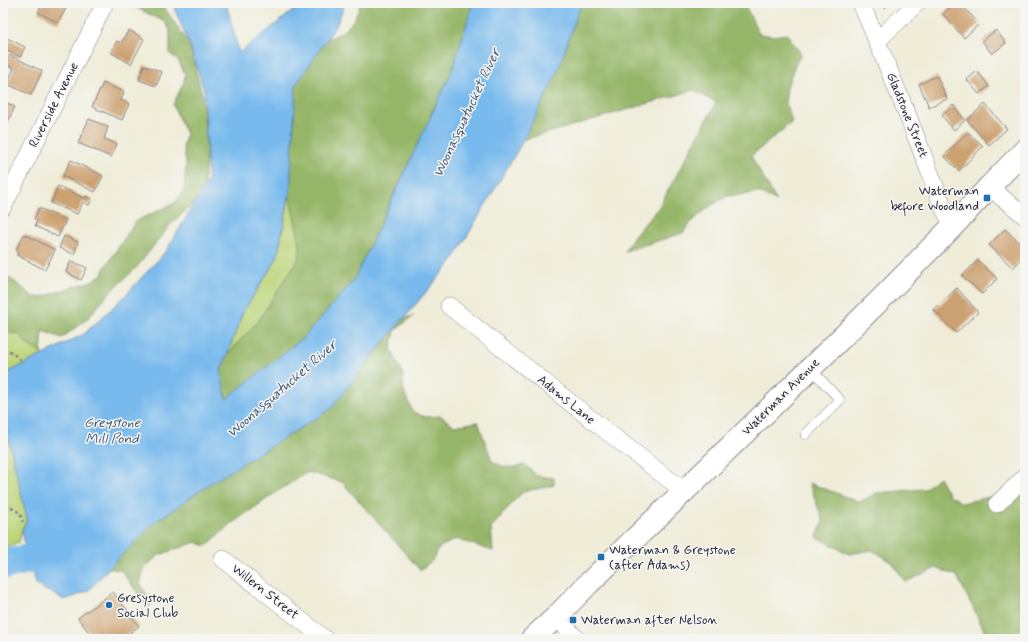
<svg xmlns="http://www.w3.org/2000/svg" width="1028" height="642" font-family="Mynerve,sans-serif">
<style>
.green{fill:#bcd478;stroke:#6f7b5a}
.forest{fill:#95b668;stroke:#5c6c52}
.water{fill:#78baed;stroke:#4d6e94}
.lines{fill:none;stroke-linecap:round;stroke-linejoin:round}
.river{stroke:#78baed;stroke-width:30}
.building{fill:#cda272}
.lane-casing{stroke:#88878a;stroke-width:10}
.street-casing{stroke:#88878a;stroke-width:18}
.secondary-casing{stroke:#88878a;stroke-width:24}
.path{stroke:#88878a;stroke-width:2.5;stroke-dasharray:3 3;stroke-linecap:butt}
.lane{stroke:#fff;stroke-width:9}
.street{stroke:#fff;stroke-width:17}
.secondary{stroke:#fff;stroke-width:22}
.poi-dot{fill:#1f6fb2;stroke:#f6f6f2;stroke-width:1.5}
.labels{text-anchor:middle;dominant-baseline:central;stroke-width:3;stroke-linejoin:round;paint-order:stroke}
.street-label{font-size:13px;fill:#22223b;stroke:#f6f6f2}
.poi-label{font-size:13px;fill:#22223b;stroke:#f6f6f2;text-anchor:start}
.water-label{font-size:14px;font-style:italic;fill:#405779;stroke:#f6f6f2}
</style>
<rect width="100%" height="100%" fill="#f6f6f2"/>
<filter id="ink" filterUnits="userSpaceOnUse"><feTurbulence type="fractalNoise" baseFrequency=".025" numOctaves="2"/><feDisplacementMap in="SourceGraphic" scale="8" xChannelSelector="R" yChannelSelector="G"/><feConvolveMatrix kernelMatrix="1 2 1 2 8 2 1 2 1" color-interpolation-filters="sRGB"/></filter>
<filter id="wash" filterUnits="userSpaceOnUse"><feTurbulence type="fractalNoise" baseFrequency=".012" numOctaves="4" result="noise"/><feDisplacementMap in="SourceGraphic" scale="16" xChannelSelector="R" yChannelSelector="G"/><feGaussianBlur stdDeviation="0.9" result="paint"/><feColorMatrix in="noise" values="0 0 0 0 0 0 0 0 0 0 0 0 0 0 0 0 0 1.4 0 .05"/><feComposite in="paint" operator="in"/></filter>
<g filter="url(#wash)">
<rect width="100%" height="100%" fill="#efecd8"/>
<g class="green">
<path d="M 290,193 L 368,206 L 395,193 L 354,280 L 221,371 L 243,312 L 277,258 Z"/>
<path d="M 3,273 L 44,305 L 41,356 L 3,375 Z"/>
<path d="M 3,415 L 27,519 L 22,530 L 19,542 L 3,548 Z"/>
</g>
<g class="forest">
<path d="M 127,3 L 161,3 L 189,44 L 202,95 L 207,148 L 203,195 L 170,225 L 137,267 L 110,292 L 87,319 L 62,338 L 42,331 L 41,353 L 28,345 L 19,334 L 3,332 L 3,273 L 35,298 L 37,296 L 38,298 L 92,281 L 102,274 L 104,269 L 136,221 L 175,203 L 184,190 L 186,163 L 183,147 L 186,134 L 173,105 L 184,82 L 185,74 L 178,60 L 170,54 L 170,30 L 165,22 Z"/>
<path d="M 359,3 L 488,3 L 472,44 L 434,107 L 423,137 L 389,203 L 379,239 L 359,275 L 298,347 L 233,406 L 218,392 L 217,375 L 225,357 L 258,321 L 299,258 L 300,244 L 274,123 L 303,48 C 322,41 348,35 356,15 C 358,11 360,8 359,3 Z"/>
<path d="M 573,3 L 744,3 L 759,34 L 773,36 L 787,34 L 801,54 C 794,67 784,88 786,103 C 787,109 790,116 792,122 L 751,156 L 777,202 L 757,192 L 750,194 L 728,196 L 712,205 L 693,220 L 683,233 L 625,251 L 631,240 L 659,207 L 716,103 L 694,90 L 551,132 L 493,148 Z"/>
<path d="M 413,316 L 395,331 L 391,349 L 403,374 L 404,392 L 413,412 L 425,417 L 441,416 L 454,426 L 478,422 L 492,461 C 506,469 510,468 525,465 L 537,476 L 554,478 L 554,485 L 523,492 L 513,502 L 491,528 L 493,551 L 456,539 L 440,547 L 431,562 L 420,570 L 342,482 L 308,472 L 278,491 L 231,524 L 206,546 L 196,542 L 159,555 L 144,568 L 140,584 L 151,600 L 151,606 L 147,606 L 121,570 L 101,567 L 387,323 Z"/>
<path d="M 939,477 L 949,495 L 962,503 L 1003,494 L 1016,484 L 1025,499 L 1025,639 L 982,639 L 984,630 L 957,576 L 936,568 L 905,582 L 892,562 L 872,550 L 849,554 L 817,537 L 823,521 L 809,483 L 860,502 L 876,493 L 925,489 Z"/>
</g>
<path class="water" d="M 172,3 L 226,3 L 239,53 L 303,3 L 345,3 L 337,24 L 296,85 L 290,193 L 277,258 L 243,312 L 221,371 L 226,399 L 304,337 L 354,280 L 452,71 L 473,3 L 581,3 L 556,76 L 520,146 L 453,260 L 368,361 L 331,409 L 211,483 L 154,523 L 107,570 L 88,591 L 65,600 L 36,585 L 28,559 L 22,530 L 27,519 L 3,415 L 3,375 L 84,334 L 123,298 L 167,250 L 208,180 L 204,90 L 191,48 Z"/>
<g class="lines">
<path class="river" d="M 3,565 L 28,559 L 66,546"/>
</g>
<g id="blocks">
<g class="building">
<path d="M 43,3 L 69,3 L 58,23 L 38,12 Z"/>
<path d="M 879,3 L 890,3 L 885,8 Z"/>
<path d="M 955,3 L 960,3 L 979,24 L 964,38 L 943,14 Z"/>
<path d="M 129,30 L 144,39 L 131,64 L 110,52 L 117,41 L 121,43 Z"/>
<path d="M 996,30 L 1006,43 L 992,54 L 982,41 Z"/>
<path d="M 7,38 L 25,47 L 20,57 L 3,49 L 3,45 Z"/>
<path d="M 10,55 L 42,71 L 31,95 L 7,84 L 14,68 L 5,64 Z"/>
<path d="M 144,65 L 162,72 L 156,86 L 139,80 Z"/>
<path d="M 977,71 L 989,86 L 979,94 L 967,80 Z"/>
<path d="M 937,76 L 947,99 L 929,107 L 919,84 Z"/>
<path d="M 103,83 L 124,92 L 121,100 L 129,104 L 122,120 L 92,107 Z"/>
<path d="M 3,101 L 15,107 L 3,131 Z"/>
<path d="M 985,104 L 1007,129 L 989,145 L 967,120 Z"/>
<path d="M 953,105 L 965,120 L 954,130 L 942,116 Z"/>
<path d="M 89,119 L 108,127 L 104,139 L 117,144 L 111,157 L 78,143 Z"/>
<path d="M 968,132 L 983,146 L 959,171 L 944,156 Z"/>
<path d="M 71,160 L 103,176 L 95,192 L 63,176 Z"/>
<path d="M 58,186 L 85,198 L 86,196 L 92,199 L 89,205 L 83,202 L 77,214 L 51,203 Z"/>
<path d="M 39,208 L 66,220 L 58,237 L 35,226 L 37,220 L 34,219 Z"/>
<path d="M 1005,229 L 1025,248 L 1025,255 L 1013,268 L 989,245 Z"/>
<path d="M 24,234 L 55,250 L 45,270 L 17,255 L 19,251 L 16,250 Z"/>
<path d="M 64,236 L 78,242 L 74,254 L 59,248 Z"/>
<path d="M 978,260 L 997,279 L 982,294 L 962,276 Z"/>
<path d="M 71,261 L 87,268 L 81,280 L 66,272 Z"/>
<path d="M 957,288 L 978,312 L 956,333 L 934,310 Z"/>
<path d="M 113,592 L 139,626 L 122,639 L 94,639 L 78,618 Z"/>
</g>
</g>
</g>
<g filter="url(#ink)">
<use href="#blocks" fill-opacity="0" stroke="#88878a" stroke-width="1"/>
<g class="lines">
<defs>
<path id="lane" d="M 805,435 L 840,400 L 810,368"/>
<g id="street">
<path d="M 861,3 L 906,111 L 944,209 L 953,226"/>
<path d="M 877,41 L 917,3"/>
<path d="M 989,187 L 1025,216"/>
<path d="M 3,207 L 105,3"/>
<path d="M 449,306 L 596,423 L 667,478 L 685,491"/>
<path d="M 997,504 L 1025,477"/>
<path d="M 223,559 L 325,639"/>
<path d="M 556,617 L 577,639"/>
</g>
<path id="secondary" d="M 532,639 L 556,617 L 589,583 L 761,417 L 880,300 L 953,226 L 989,187 L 1025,150"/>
</defs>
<use href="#lane" class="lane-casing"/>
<use href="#street" class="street-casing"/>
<use href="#secondary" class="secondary-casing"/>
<g class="path">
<path d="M 3,350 L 10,351 L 23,362"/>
<path d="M 3,499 L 7,505 L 20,513 L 23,522"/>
</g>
<use href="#lane" class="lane"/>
<use href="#street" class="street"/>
<use href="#secondary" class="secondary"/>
</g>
</g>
<g class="poi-dot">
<rect x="983" y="194" width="8" height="8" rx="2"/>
<rect x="597" y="553" width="8" height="8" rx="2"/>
<circle cx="109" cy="605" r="4"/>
<rect x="569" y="616" width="8" height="8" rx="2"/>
</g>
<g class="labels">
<g class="street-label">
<text transform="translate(54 105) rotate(-63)">Riverside Avenue</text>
<text transform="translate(907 115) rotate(68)">Gladstone Street</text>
<text transform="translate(781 397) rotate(-45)">Waterman Avenue</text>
<text transform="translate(566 400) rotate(39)">Adams Lane</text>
<text transform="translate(265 592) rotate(38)">Willern Street</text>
</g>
<g class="poi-label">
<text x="979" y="191" text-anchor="end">Waterman<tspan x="979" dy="15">before Woodland</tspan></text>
<text x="609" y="550">Waterman &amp; Greystone<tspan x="609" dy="15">(after Adams)</tspan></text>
<text x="117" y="598">Gresystone<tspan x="117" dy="15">Social Club</tspan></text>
<text x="581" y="620">Waterman after Nelson</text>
</g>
<g class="water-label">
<text transform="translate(467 113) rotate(-65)">Woonasquatucket River</text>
<text transform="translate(282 389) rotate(-41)">Woonasquatucket River</text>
<text x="112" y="423">Greystone<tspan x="112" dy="16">Mill Pond</tspan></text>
</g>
</g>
<rect width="1028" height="642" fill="none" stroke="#f6f6f2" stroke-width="16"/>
</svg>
